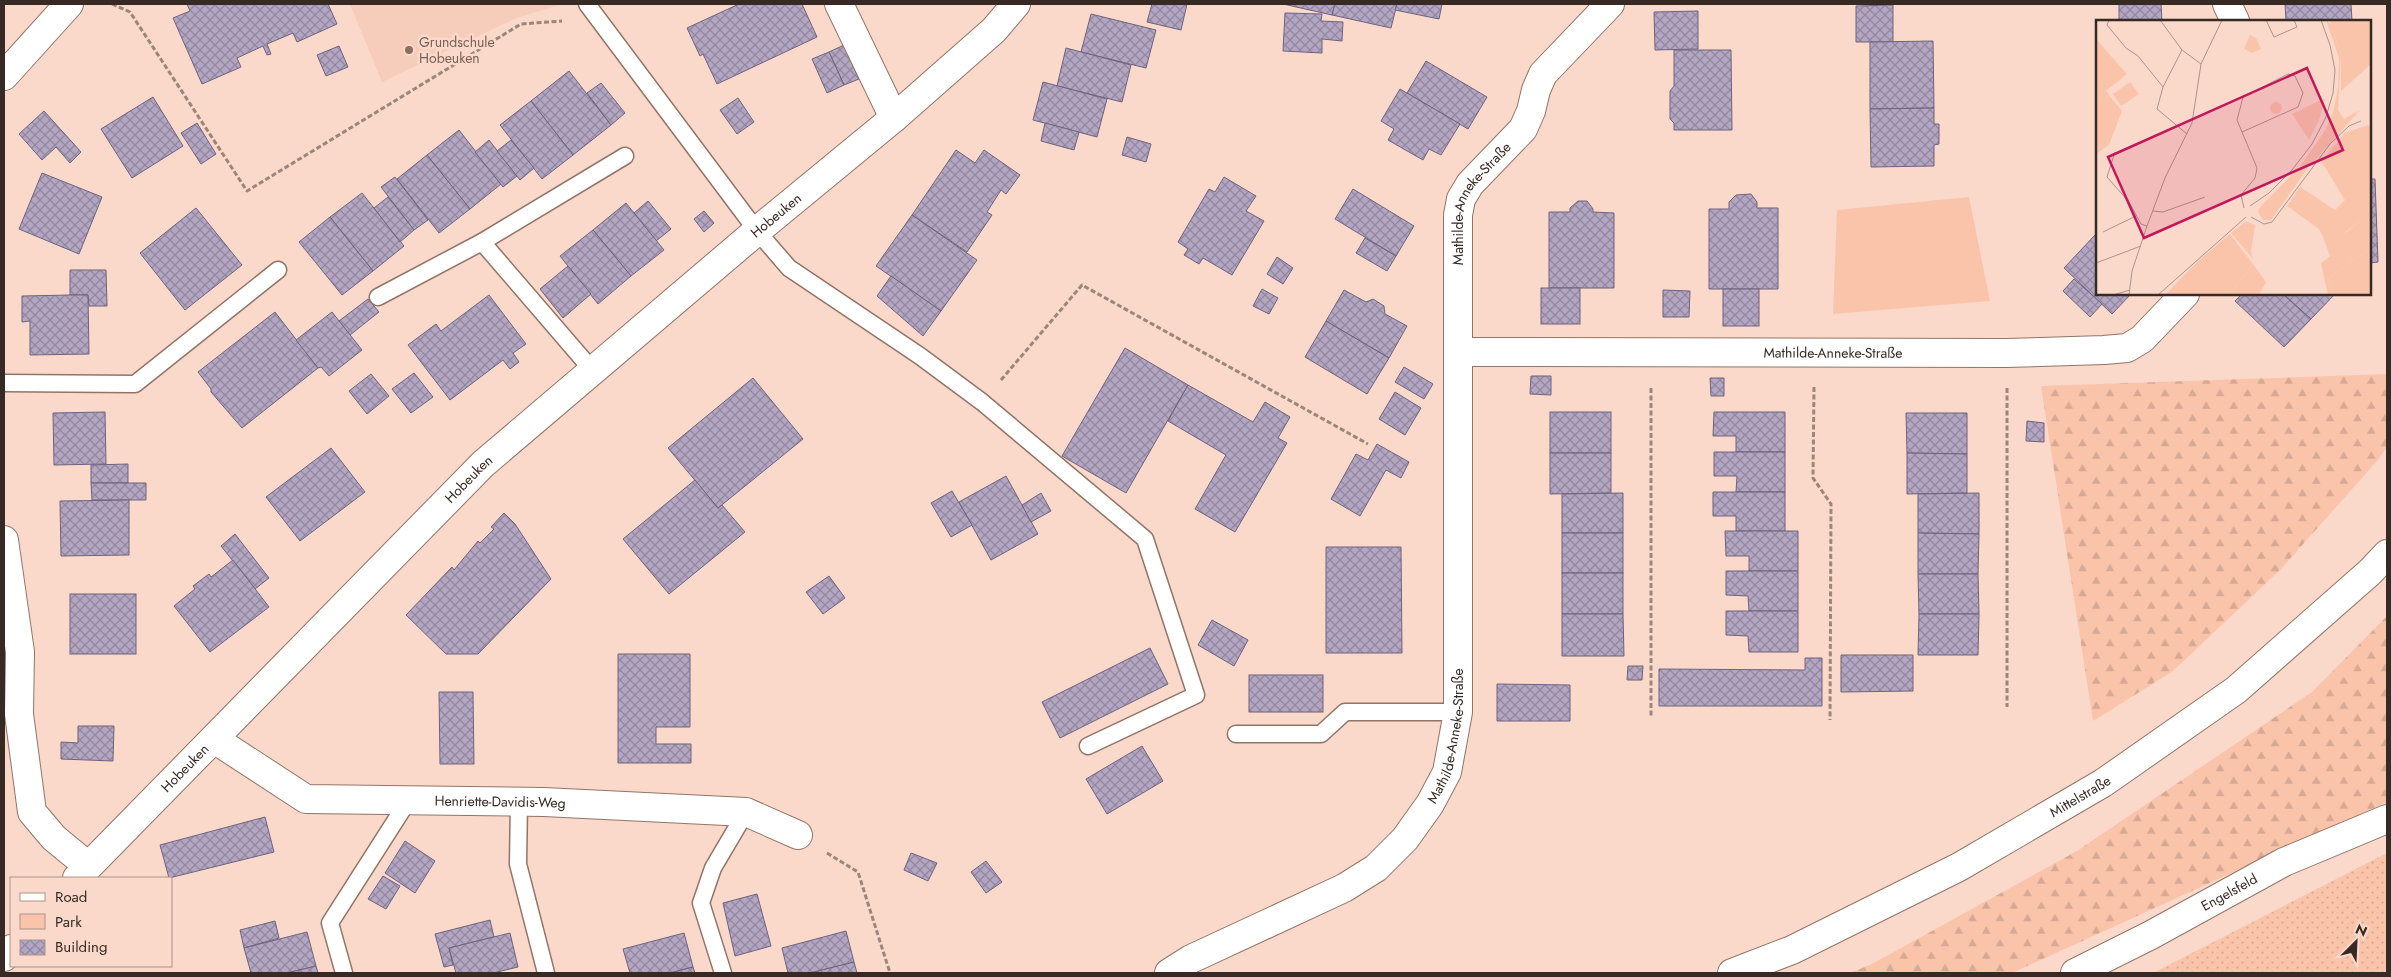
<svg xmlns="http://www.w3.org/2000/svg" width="2391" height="977" font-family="Jost,sans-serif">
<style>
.built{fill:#f6cdba}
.grass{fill:url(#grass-dots)}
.forest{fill:url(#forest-firs)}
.park{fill:#fac4ab}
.building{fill:url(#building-cross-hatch);stroke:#6e637d}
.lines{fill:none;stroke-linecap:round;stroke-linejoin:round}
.service-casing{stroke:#927467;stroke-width:19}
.minor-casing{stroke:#927467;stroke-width:30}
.secondary-casing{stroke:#927467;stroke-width:30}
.path{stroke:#9d857a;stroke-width:3;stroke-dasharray:5 2.5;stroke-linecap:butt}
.service{stroke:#fff;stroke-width:16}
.minor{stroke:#fff;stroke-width:28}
.secondary{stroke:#fff;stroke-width:28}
.education-dot{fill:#8d6e63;stroke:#fbd9ca;stroke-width:2}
.labels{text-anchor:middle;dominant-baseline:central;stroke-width:5;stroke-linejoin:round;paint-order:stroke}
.education-label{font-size:14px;fill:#785e54;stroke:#fbd9ca;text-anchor:start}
.street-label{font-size:14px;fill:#372a24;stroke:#fbd9ca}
.inset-road{fill:none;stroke:#ad9388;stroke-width:1}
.view{fill:#c2185b;fill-opacity:0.15;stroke:#c2185b;stroke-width:2.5}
.inset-edge{fill:none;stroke:#372a24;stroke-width:2.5}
</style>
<defs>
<pattern id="grass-dots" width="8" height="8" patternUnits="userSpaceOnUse" patternTransform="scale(1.25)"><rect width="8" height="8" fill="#fac4ab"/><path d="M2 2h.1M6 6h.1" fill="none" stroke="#d7a993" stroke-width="1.8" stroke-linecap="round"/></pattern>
<pattern id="forest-firs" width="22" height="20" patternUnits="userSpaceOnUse" patternTransform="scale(1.25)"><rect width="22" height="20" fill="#fac4ab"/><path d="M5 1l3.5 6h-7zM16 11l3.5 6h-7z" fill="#d7a993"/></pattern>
<pattern id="building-cross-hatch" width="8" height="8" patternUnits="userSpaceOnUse" patternTransform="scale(1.25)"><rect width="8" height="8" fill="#b3a6c3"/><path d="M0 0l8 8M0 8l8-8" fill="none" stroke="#92879e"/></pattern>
</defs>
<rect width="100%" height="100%" fill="#fbd9ca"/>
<path class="built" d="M 350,4 L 562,4 L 514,19 L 382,82 Z"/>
<path class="grass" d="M 2387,853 L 2387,973 L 2153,973 Z"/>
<g class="forest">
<path d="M 2387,374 L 2387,447 L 2378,460 L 2280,570 L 2173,671 L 2093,721 L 2041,386 Z"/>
<path d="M 2387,616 L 2387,802 L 2012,973 L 1850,973 L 1872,964 L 2077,851 L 2312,692 Z"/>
</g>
<path class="park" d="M 1969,197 L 1990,301 L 1833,314 L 1837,210 Z"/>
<g class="building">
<path d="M 187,4 L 328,4 L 337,24 L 297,42 L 293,33 L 267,44 L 271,54 L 267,55 L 263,46 L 237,58 L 241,67 L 202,84 L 173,18 L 190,11 Z"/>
<path d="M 739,4 L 802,4 L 817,37 L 717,84 L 703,54 L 700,56 L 687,28 Z"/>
<path d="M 1152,4 L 1187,4 L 1181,30 L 1147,22 Z"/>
<path d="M 1283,4 L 1335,4 L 1332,15 Z"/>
<path d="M 1335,4 L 1397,4 L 1391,28 L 1332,15 Z"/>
<path d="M 1397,4 L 1442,4 L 1439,19 L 1395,10 Z"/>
<path d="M 2119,4 L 2161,4 L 2162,21 L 2119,21 Z"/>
<path d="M 2285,4 L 2351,4 L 2352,21 L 2286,21 Z"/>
<path d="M 1893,5 L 1893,42 L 1856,42 L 1856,6 Z"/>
<path d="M 1698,11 L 1698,49 L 1655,50 L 1654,12 Z"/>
<path d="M 1285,13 L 1322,14 L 1321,21 L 1343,22 L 1342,41 L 1322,39 L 1322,53 L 1283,51 Z"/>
<path d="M 1091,14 L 1156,30 L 1146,68 L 1081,52 Z"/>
<path d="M 1933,41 L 1934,108 L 1870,109 L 1870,42 Z"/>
<path d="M 844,45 L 859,79 L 844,85 L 829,52 Z"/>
<path d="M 339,46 L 348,67 L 326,76 L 317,55 Z"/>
<path d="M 1066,48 L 1131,65 L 1122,102 L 1057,86 Z"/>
<path d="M 1674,50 L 1731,50 L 1732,130 L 1674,130 L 1674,123 L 1670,119 L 1670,91 L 1674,86 Z"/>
<path d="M 829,52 L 844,85 L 827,93 L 812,59 Z"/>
<path d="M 1426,61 L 1487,97 L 1468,129 L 1407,93 Z"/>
<path d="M 569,71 L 611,125 L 573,155 L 531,101 Z"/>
<path d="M 1043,82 L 1107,99 L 1097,137 L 1033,120 Z"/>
<path d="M 601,83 L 625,113 L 611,125 L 587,93 Z"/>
<path d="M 1400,89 L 1460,124 L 1441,155 L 1429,149 L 1423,160 L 1388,140 L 1394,129 L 1381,121 Z"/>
<path d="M 153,97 L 183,146 L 132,178 L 101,129 Z"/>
<path d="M 738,98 L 754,122 L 737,134 L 720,110 Z"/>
<path d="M 531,101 L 573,155 L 542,179 L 500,125 Z"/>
<path d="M 1934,108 L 1934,124 L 1939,124 L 1939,144 L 1934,145 L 1934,166 L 1871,167 L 1870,109 Z"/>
<path d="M 44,111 L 81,152 L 70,163 L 56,147 L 42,160 L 19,134 Z"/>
<path d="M 197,123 L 216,154 L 201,164 L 181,133 Z"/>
<path d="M 1045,123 L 1079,132 L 1074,150 L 1041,141 Z"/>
<path d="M 459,130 L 501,184 L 470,209 L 427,155 Z"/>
<path d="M 1127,137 L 1151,144 L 1146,162 L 1122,155 Z"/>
<path d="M 489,140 L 517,176 L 503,187 L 475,152 Z"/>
<path d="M 511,140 L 534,168 L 520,180 L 497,151 Z"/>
<path d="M 956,150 L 975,163 L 984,150 L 1020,175 L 1006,194 L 1001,190 L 987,212 L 992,215 L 967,252 L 912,215 Z"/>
<path d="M 427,155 L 470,209 L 439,233 L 397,179 Z"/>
<path d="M 42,173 L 102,197 L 79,254 L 19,229 Z"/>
<path d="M 395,177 L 428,220 L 414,230 L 381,187 Z"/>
<path d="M 1224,177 L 1256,196 L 1246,211 L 1264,221 L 1232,275 L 1203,258 L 1199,264 L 1184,255 L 1188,249 L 1178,242 L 1209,189 L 1215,192 Z"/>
<path d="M 2370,179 L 2375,179 L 2378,262 L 2370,263 Z"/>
<path d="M 1353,189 L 1414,226 L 1396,256 L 1335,219 Z"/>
<path d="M 362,193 L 404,246 L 373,271 L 330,217 Z"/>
<path d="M 1751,194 L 1757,202 L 1757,208 L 1778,208 L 1778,289 L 1709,289 L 1709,209 L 1729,209 L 1729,202 L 1736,195 Z"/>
<path d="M 388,197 L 414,230 L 400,242 L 374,208 Z"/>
<path d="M 648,201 L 671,229 L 656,241 L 634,213 Z"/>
<path d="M 1578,201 L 1587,201 L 1593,209 L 1593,212 L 1614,213 L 1614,288 L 1549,288 L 1549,212 L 1570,212 L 1570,208 Z"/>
<path d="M 626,203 L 664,250 L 631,276 L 593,230 Z"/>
<path d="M 196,208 L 242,265 L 185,310 L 140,253 Z"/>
<path d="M 704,211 L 714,223 L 704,232 L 694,219 Z"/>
<path d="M 912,215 L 977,260 L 941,311 L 876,266 Z"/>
<path d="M 330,217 L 373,271 L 342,295 L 299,242 Z"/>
<path d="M 593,230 L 631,276 L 598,304 L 560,256 Z"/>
<path d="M 2095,235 L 2097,237 L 2097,294 L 2131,294 L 2112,314 L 2064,268 Z"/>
<path d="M 1365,238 L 1396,256 L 1387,271 L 1356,253 Z"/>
<path d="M 1277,257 L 1293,268 L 1283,284 L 1267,274 Z"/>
<path d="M 568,266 L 591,294 L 563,318 L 540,289 Z"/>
<path d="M 70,270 L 106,270 L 107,306 L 89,306 L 88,295 L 70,295 Z"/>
<path d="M 891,276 L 941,311 L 923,336 L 877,296 Z"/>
<path d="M 2074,279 L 2102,304 L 2090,317 L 2063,291 Z"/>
<rect x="1541" y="288" width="39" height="36"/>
<path d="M 1262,289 L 1278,298 L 1269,314 L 1253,306 Z"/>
<rect x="1723" y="289" width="36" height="37"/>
<path d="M 1344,290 L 1366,302 L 1373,299 L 1384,306 L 1385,314 L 1407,326 L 1389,358 L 1326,321 Z"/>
<path d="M 1663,290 L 1690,291 L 1689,317 L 1663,317 Z"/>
<path d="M 2242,294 L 2283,294 L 2311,319 L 2284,347 L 2235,301 Z"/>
<path d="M 2283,294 L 2335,294 L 2311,319 Z"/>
<path d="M 70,295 L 88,295 L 89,354 L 30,355 L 30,321 L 22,322 L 22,296 Z"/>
<path d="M 489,295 L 526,344 L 513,353 L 519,362 L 510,369 L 503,360 L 450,400 L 408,345 L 436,324 L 441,331 Z"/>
<path d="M 368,299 L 379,312 L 350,335 L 339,321 Z"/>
<path d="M 275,312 L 318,368 L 242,428 L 211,392 L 211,389 L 198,372 Z"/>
<path d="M 332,312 L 362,350 L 329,376 L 321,367 L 318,368 L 296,340 Z"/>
<path d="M 1326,321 L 1389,358 L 1367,394 L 1305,357 Z"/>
<path d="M 1125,348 L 1188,385 L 1126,493 L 1062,456 Z"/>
<path d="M 1404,367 L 1433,384 L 1424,399 L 1395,382 Z"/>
<path d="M 414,373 L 433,397 L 411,413 L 392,389 Z"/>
<path d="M 371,374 L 389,396 L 367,414 L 349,391 Z"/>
<path d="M 1531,376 L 1551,376 L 1551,395 L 1530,394 Z"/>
<path d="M 753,378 L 803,439 L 718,508 L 668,448 Z"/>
<path d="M 1710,378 L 1724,378 L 1724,396 L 1711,396 Z"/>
<path d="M 1188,385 L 1253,422 L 1265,402 L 1290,417 L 1278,438 L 1287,443 L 1235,532 L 1195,509 L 1226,455 L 1168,421 Z"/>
<path d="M 1395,392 L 1421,408 L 1405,435 L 1379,419 Z"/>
<path d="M 105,412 L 106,464 L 54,465 L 53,413 Z"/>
<rect x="1550" y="412" width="61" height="41"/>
<path d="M 1714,412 L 1785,412 L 1785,452 L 1736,452 L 1736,436 L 1713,436 Z"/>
<path d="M 1906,413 L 1967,413 L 1967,454 L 1907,453 Z"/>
<path d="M 2027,421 L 2044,423 L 2044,442 L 2026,441 Z"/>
<path d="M 1377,444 L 1409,462 L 1401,478 L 1386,470 L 1360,516 L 1331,499 L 1356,454 L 1368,460 Z"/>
<path d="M 331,448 L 365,492 L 300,541 L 266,497 Z"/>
<path d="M 1714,452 L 1785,452 L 1785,492 L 1736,492 L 1737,476 L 1714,476 Z"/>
<path d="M 1550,453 L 1611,453 L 1611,493 L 1550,494 Z"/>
<path d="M 1907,453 L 1967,454 L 1967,493 L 1907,494 Z"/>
<path d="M 128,464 L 128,483 L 91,483 L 91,465 Z"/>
<path d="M 1006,476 L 1038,534 L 991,560 L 959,502 Z"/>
<path d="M 695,480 L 718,508 L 722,505 L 745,532 L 669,594 L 623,539 Z"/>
<path d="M 91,483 L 146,483 L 146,500 L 92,500 Z"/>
<path d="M 952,491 L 972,525 L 951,537 L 931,503 Z"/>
<path d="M 1713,492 L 1785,492 L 1785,531 L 1736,531 L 1736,516 L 1713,516 Z"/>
<path d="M 1041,493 L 1051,511 L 1031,522 L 1022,505 Z"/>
<path d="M 1623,493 L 1623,533 L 1562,533 L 1562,494 Z"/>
<path d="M 1979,493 L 1979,534 L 1918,533 L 1918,494 Z"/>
<path d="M 129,500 L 129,555 L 61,556 L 60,501 Z"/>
<path d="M 504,513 L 515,524 L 551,579 L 478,654 L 446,654 L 406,615 L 452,567 L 454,570 L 478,541 L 480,543 L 494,529 L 491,527 Z"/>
<path d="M 1725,531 L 1798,531 L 1798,571 L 1749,571 L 1749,556 L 1726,556 Z"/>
<rect x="1562" y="533" width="61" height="40"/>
<path d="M 1918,533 L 1979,534 L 1978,574 L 1918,574 Z"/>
<path d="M 235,534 L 269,578 L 255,589 L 221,546 Z"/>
<path d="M 1326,547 L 1401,547 L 1402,653 L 1326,653 Z"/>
<path d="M 233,560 L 269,607 L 210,652 L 174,606 L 195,589 L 193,586 L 209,574 L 211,577 Z"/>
<path d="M 1726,571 L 1798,571 L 1798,611 L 1749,611 L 1748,596 L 1726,595 Z"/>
<rect x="1562" y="573" width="61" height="41"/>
<path d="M 1918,574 L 1978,574 L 1979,614 L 1919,614 Z"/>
<path d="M 829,576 L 845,598 L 823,614 L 806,592 Z"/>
<rect x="70" y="594" width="66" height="60"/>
<path d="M 1726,611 L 1798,611 L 1798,652 L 1749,652 L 1748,636 L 1726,635 Z"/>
<path d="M 1562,614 L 1623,614 L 1624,656 L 1562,656 Z"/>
<path d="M 1919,614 L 1979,614 L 1978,655 L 1918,655 Z"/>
<path d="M 1212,620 L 1248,640 L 1234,666 L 1198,645 Z"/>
<path d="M 1150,648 L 1168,684 L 1060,738 L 1042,702 Z"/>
<path d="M 618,654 L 690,654 L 690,727 L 656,727 L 656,744 L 691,744 L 691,763 L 618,763 Z"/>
<path d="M 1841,655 L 1913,655 L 1913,691 L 1841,692 Z"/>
<path d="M 1805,658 L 1822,658 L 1822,706 L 1659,706 L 1659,669 L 1805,670 Z"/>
<path d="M 1628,666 L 1643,666 L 1642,680 L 1627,680 Z"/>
<rect x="1249" y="675" width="74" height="37"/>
<path d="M 1497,684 L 1570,685 L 1570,721 L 1497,721 Z"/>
<path d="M 439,692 L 473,692 L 474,764 L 440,764 Z"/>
<path d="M 78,726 L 114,726 L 113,761 L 61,759 L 61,742 L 78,743 Z"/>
<path d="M 1142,746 L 1163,781 L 1107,814 L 1086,779 Z"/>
<path d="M 265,817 L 274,852 L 169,878 L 160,845 Z"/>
<path d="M 405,841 L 435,861 L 415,893 L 385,873 Z"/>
<path d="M 911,853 L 937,863 L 928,881 L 904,870 Z"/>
<path d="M 986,861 L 1002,882 L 986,893 L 971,872 Z"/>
<path d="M 383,876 L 400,886 L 386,909 L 368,899 Z"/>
<path d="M 757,894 L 771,946 L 735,956 L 723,903 Z"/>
<path d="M 490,920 L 494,937 L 449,948 L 453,965 L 444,967 L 435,934 Z"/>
<path d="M 275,921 L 279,938 L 244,948 L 240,930 Z"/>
<path d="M 846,931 L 854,962 L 810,973 L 788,973 L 782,948 Z"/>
<path d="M 307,932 L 316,966 L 287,973 L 251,973 L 244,948 Z"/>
<path d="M 510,933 L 518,967 L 493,973 L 456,973 L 449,948 Z"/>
<path d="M 684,933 L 693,967 L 670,973 L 630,973 L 623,949 Z"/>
<path d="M 854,962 L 857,973 L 810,973 Z"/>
<path d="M 316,966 L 318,973 L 287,973 Z"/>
<path d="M 693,967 L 695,973 L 670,973 Z"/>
</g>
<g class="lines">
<defs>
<g id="service">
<path d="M 587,4 L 757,231 L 789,268 L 920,356 L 982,402 L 1145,539 L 1196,695 L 1088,746"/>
<path d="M 482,242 L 593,371"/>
<path d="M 378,297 L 482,242 L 625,156"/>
<path d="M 4,383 L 135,384 L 278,270"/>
<path d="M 1236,734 L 1321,734 L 1345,712 L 1458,712"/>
<path d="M 519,802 L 518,864 L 546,973"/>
<path d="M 344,973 L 330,923 L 408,801"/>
<path d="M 723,973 L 701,903 L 713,868 L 746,812"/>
</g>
<g id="minor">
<path d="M 839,4 L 894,118"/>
<path d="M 2227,4 L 2235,21"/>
<path d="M 4,76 L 69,4"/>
<path id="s1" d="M 1458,352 L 2006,353 L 2104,350 L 2127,348 L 2142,339 L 2185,294"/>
<path d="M 4,540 L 20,652 L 19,714 L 32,812 L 54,838 L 88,866"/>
<path id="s2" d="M 214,739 L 306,799 L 544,802 L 746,812 L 798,835"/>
<path id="s3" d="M 77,878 L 483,464 L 764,225 L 894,118 L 994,30 L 1016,4"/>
<path d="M 4,957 L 11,949"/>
<path id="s4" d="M 1169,973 L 1191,959 L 1344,888 L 1376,868 L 1405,839 L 1430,804 L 1447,772 L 1458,712 L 1458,215 L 1461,199 L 1470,184 L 1523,129 L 1531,111 L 1536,90 L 1543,74 L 1610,4"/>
<path id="s5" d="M 2075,973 L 2151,935 L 2284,862 L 2387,819"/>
</g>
<g id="secondary">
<path id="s6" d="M 1732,973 L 1792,950 L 1959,867 L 2103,783 L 2236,690 L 2370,572 L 2387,554"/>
</g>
</defs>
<use href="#service" class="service-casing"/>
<use href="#minor" class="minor-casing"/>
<use href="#secondary" class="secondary-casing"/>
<g class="path">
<path d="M 112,4 L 130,12 L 247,191 L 521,24 L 562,21"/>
<path d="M 1001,380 L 1082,285 L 1368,444"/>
<path d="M 1814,387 L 1813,478 L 1831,504 L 1830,720"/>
<path d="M 1651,388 L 1651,718"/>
<path d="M 2007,388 L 2007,707"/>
<path d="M 827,853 L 858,872 L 890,973"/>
</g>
<use href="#service" class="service"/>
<use href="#minor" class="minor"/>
<use href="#secondary" class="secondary"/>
</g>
<circle class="education-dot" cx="409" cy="50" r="5"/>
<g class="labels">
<g class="education-label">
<text x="419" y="42">Grundschule<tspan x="419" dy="16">Hobeuken</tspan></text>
</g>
<g class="street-label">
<text stroke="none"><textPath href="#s4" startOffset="930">Mathilde-Anneke-Straße</textPath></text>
<text stroke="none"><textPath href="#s3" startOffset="964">Hobeuken</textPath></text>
<text stroke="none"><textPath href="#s1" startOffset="375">Mathilde-Anneke-Straße</textPath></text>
<text stroke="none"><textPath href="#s3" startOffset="559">Hobeuken</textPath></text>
<text stroke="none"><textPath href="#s4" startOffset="388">Mathilde-Anneke-Straße</textPath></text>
<text stroke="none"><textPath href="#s3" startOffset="154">Hobeuken</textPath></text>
<text stroke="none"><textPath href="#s6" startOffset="391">Mittelstraße</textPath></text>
<text stroke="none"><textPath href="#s2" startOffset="304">Henriette-Davidis-Weg</textPath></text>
<text stroke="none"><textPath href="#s5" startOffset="174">Engelsfeld</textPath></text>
</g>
</g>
<g transform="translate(2096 20)">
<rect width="275" height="275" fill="#fbd9ca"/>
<path d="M 234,0 L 275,0 L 275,44 L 245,71 L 245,35 ZM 0,19 L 31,54 L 10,71 L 26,91 L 13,125 L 0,134 ZM 272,105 L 275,107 L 275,177 L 262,189 L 264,201 L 248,213 L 243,204 L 227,217 L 223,209 L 191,186 L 204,167 L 239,190 L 249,180 L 225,141 L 249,113 ZM 275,228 L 275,275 L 237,275 L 232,258 ZM 157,244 L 170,262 L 163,275 L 133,275 Z" fill="#fac4ab"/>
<path d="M 230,0 L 235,4 L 252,0 L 237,10 L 245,35 L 242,90 L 248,99 L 264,90 L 211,149 L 175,200 L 167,200 L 162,192 L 164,187 L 203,148 L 230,109 L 237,92 L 242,68 L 243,38 ZM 229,78 L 223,100 L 213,120 L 196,94 ZM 275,177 L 275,228 L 232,258 L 237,275 L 232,275 L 225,243 L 234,236 L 227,217 L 243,203 L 249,213 L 264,201 L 258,191 ZM 150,201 L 159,205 L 155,231 L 157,239 L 135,213 ZM 134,214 L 157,244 L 133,275 L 69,275 L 102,241 Z" fill="#fac4ab"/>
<path d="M 154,15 L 160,18 L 165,29 L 156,33 L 148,29 ZM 34,62 L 43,74 L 25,86 L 17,74 ZM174 88a6 6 0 1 1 12 0a6 6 0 1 1-12 0Z" fill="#fac4ab"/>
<path class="inset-road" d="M 13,0 L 11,5 L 30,28 L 42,36 L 67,67M 64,0 L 86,30 L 105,44M 170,0 L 178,17 L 201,7 L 198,0M 86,30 L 67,67 L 61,89 L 91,114M 146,112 L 202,87 L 207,73 L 199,56 L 192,54 L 147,77 L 141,100 L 161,148 L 159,158 L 145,175 L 148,188M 19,132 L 11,157 L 33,182 L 45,204 L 51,206M 154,186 L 173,173 L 196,150 L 216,124 L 230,97 L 237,73 L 239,50 L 234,25 L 225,0M 57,191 L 67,192 L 109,177M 155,197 L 168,204 L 176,202 L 234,124 L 253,106 L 265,101M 7,212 L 40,196M 0,243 L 45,226M 17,275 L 34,270M 33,275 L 36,251 L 51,206 L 69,158 L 96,103 L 105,44 L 126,0M 62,275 L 150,197"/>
<path class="view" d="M 211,48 L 247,130 L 48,218 L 12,137 Z"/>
<rect width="275" height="275" class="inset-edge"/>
</g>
<rect width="2391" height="977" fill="none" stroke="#372a24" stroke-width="10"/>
<rect x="10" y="877" width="162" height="90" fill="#fbd9ca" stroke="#ad9388"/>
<rect x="20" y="893" width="25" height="8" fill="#ffffff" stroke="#ad9388"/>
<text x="55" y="902" font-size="15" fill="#372a24">Road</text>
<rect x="20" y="914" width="25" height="15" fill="#fac4ab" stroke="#ad9388"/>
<text x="55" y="927" font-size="15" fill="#372a24">Park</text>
<rect x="20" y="940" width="25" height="15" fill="url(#building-cross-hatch)" stroke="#ad9388"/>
<text x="55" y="952" font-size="15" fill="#372a24">Building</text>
<g transform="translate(2356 942) rotate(24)" stroke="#fbd9ca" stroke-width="4" paint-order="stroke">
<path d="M0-4L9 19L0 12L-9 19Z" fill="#372a24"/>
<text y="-8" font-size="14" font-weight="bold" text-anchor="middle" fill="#372a24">N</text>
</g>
</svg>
